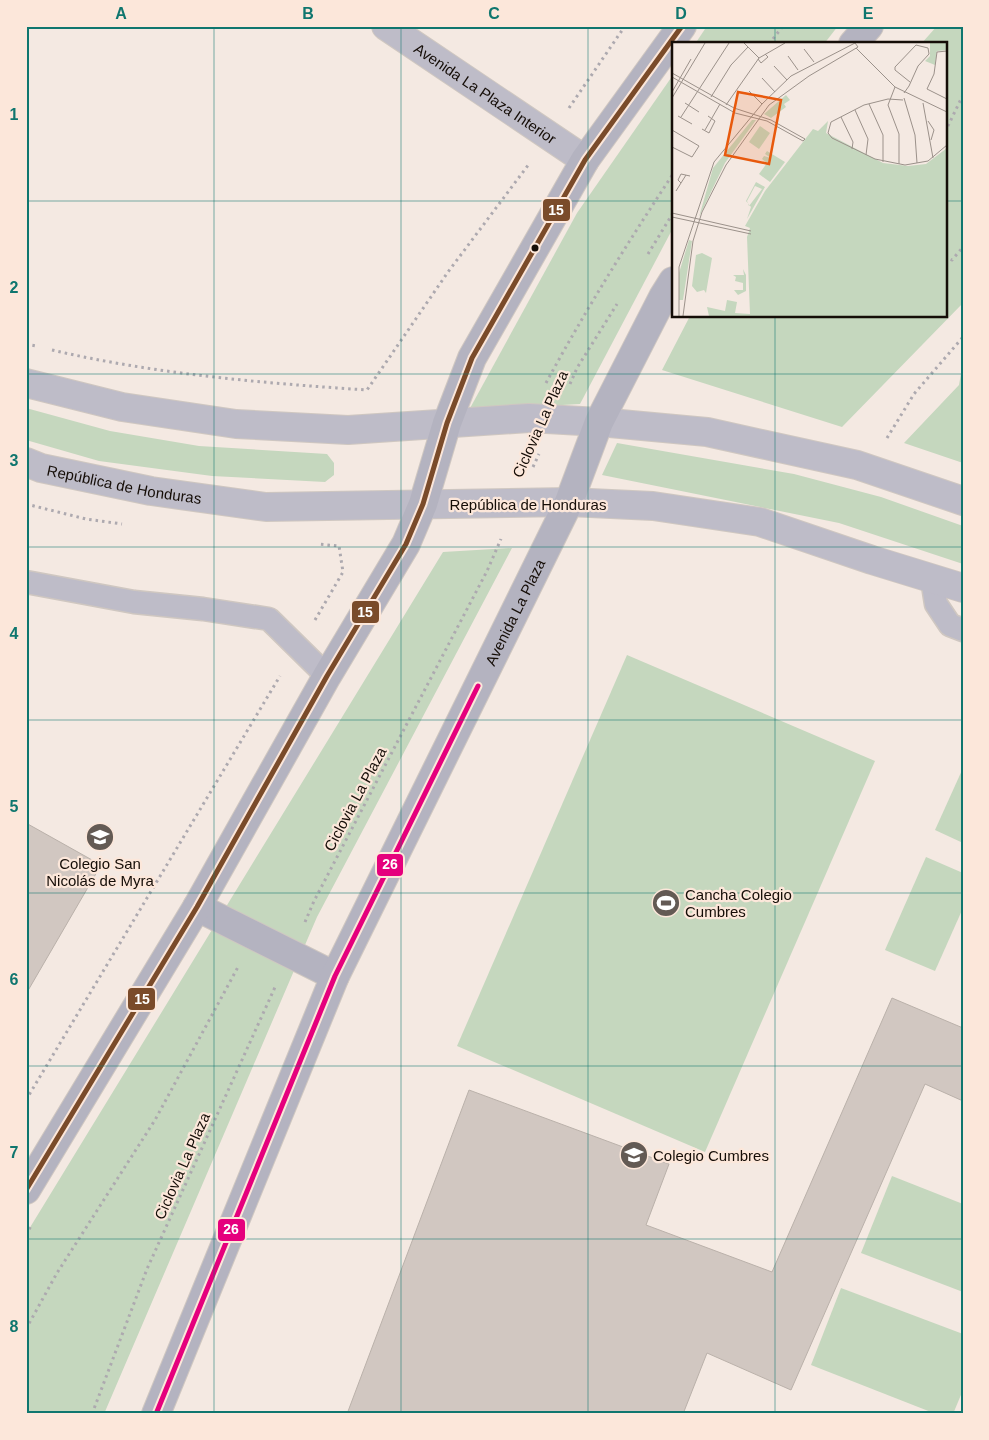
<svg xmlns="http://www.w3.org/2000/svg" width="989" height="1440" font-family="Arial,sans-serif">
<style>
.green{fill:#c5d7be}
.building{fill:#d1c7c1;stroke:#bab1aa}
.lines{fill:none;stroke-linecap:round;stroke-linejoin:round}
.service-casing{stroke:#cfc7c1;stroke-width:25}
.minor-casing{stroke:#cfc7c1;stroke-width:30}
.tertiary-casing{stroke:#cfc7c1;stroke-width:30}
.secondary-casing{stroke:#cfc7c1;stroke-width:30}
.path{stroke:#ada9af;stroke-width:3;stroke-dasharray:2.5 4;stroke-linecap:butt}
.service{stroke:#bebcc8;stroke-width:22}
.minor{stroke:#bebcc8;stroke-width:28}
.tertiary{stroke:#bebcc8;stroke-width:28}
.secondary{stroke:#b4b3c0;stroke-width:28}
.bus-1-casing{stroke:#fce7da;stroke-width:9}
.bus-2-casing{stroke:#fce7da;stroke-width:9}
.bus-1{stroke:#7a4b2a;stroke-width:5}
.bus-2{stroke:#e5007d;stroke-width:5}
.grid{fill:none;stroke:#0f766e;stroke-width:1;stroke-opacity:0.55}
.bus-dot{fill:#150d07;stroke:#fce7da;stroke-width:2}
.labels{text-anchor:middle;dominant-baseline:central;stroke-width:4.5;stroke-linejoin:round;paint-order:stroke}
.street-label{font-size:15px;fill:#150d07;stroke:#fce7da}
.poi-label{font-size:15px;fill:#150d07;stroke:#fce7da;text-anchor:start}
.inset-road{fill:none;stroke:#9b918a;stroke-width:1}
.view{fill:#e8590c;fill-opacity:0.15;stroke:#e8590c;stroke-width:2.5}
.inset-edge{fill:none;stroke:#150d07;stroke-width:2.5}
.line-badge{stroke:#fce7da;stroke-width:2}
.badge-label{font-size:14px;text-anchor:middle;font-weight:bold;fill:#fff}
.neatline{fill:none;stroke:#0f766e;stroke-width:2}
.grid-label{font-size:16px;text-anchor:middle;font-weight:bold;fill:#0f766e}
</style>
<rect width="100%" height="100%" fill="#f4e9e2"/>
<g class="green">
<path d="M 707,26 L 838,26 L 824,44 L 695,44 Z"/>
<path d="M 937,26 L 963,26 L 963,303 L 842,427 L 662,370 L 690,316 L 945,316 L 945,44 L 921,44 Z"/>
<path d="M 673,75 L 673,228 L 580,404 L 469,410 L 577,213 Z"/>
<path d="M 963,362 L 963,463 L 904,443 L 959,385 Z"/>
<path d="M 26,408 L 110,431 L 199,446 L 327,454 L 334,463 L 334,475 L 325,482 L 212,476 L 99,461 L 26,440 Z"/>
<path d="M 617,443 L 794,474 L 881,497 L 963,526 L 963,564 L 839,523 L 602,475 Z"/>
<path d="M 512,548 L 317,917 L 104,1414 L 26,1414 L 26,1234 L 443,552 Z"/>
<path d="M 627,655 L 875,761 L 705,1152 L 457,1046 Z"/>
<path d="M 963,768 L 963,843 L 935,830 Z"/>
<path d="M 926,857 L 963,873 L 963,908 L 935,971 L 885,950 Z"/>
<path d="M 892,1176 L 963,1204 L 963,1292 L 861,1253 Z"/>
<path d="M 841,1288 L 963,1334 L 963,1390 L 953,1414 L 936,1414 L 811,1365 Z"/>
</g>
<g class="building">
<path d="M 26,823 L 101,865 L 26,994 Z"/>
<path d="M 892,998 L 963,1028 L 963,1101 L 925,1084 L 791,1390 L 707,1353 L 683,1414 L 347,1414 L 469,1090 L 669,1164 L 646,1225 L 772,1272 Z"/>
</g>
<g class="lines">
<defs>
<g id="service">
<path d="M 932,579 L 936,604 L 950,625 L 963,630"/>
<path d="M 26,582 L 134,602 L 203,609 L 269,619 L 327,676"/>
</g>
<g id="minor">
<path id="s1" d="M 386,26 L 585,160"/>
<path d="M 599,422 L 707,432 L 857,465 L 963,501"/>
<path d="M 569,502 L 653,506 L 760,522 L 872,560 L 963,588"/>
</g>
<g id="tertiary">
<path d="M 26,383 L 122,407 L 236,424 L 348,430 L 529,418 L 599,422"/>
<path id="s2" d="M 26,462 L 41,468 L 151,491 L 266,507 L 569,502"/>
</g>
<g id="secondary">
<path d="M 853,44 L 869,26"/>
<path d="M 197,907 L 335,976"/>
<path d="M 26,1190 L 197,907 L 327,676 L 406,544 L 423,504 L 447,423 L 472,358 L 585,160 L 682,26"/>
<path id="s3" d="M 156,1414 L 335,976 L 569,502 L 599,422 L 663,297 L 673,281"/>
</g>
</defs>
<use href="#service" class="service-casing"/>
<use href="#minor" class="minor-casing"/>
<use href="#tertiary" class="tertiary-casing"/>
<use href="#secondary" class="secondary-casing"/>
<g class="path">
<path d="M 769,44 L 783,26"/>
<path d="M 569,108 L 625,26"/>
<path d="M 945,132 L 963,95"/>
<path d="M 648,254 L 673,213"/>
<path d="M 945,256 L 952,260 L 963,247"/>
<path d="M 26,344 L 36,346"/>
<path d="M 52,350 C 155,374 261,383 367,390 L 448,272 L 529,164"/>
<path d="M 546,383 C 585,311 628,242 673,174"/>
<path d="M 570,384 L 577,368 L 617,304"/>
<path d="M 887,438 L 914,394 L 963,337"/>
<path d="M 533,467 L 539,454"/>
<path d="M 26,504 L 86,519 L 122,524"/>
<path d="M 315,620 L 343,572 L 339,546 L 317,544"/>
<path d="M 305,922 L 314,901 L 487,571 L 501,539"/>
<path d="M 26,1100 L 280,676"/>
<path d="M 26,1235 L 32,1224"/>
<path d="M 26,1329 L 57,1273 L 155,1120 L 238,967"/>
<path d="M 92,1414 L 147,1269 L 276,985"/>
</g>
<use href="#service" class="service"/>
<use href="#minor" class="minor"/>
<use href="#tertiary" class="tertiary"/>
<use href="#secondary" class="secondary"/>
<defs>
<path id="bus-1" d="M 26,1190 L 197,907 L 327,676 L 406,544 L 423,504 L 447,423 L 472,358 L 585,160 L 682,26"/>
<path id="bus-2" d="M 156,1414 L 335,976 L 478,686"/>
</defs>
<use href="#bus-1" class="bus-1-casing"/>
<use href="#bus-2" class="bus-2-casing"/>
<use href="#bus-1" class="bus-1"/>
<use href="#bus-2" class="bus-2"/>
</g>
<path class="grid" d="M 214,26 L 214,1414M 401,26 L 401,1414M 588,26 L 588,1414M 775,26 L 775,44M 26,201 L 673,201M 945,201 L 963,201M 775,316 L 775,1414M 26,374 L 963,374M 26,547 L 963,547M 26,720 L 963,720M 26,893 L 963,893M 26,1066 L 963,1066M 26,1239 L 963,1239"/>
<defs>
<symbol id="school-disc" viewBox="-11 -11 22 22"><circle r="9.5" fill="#635a54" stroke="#fce7da"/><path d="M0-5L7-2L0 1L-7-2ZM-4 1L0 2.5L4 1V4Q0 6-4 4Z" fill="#fff"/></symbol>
<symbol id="stadium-disc" viewBox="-11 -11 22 22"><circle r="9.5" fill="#635a54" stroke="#fce7da"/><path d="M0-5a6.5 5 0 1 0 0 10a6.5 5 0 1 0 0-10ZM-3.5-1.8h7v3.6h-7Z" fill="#fff"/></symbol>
</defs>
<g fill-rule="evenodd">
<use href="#school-disc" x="84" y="821" width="32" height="32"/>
<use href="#stadium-disc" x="650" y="887" width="32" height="32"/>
<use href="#school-disc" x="618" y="1139" width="32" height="32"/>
</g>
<circle class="bus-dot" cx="535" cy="248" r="4.5"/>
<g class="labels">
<g class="street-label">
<text stroke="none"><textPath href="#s1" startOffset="120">Avenida La Plaza Interior</textPath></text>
<text transform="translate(540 424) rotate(-66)">Ciclovia La Plaza</text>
<text stroke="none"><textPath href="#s2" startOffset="101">República de Honduras</textPath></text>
<text x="528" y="504">República de Honduras</text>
<text stroke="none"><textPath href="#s3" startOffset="879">Avenida La Plaza</textPath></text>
<text transform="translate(355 799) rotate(-62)">Ciclovia La Plaza</text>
<text transform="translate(182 1166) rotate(-66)">Ciclovia La Plaza</text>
</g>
<g class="poi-label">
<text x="100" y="863" text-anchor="middle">Colegio San<tspan x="100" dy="17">Nicolás de Myra</tspan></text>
<text x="685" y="894">Cancha Colegio<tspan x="685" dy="17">Cumbres</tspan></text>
<text x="653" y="1155">Colegio Cumbres</text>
</g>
</g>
<g transform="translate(672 42)">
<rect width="275" height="275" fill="#f4e9e2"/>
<path d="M 258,1 L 275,1 L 275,8 L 265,9 L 263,23 L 253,19 L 258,14 ZM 114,53 L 118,58 L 112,62 L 114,65 L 99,76 L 92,72 ZM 80,78 L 84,78 L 53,121 L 27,175 L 41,126 ZM 156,79 L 154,91 L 211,121 L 236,124 L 254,122 L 275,106 L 275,274 L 37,274 L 35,265 L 53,269 L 55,258 L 65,260 L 63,271 L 78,272 L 75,195 L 78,186 L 73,184 L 93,149 L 141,87 L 146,89 ZM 88,84 L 98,91 L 87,107 L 77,100 ZM 95,109 L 113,120 L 98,140 L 87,132 L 95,121 L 90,117 L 92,114 L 99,116 L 93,112 ZM 84,140 L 93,145 L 75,177 L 79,165 L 74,159 ZM 83,144 L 90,147 L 77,164 L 75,159 ZM 17,198 L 20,199 L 11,258 L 7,258 L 7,231 ZM 30,211 L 40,216 L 34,251 L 32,248 L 25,250 L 20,244 L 24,213 ZM 71,227 L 74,233 L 74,249 L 66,253 L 62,248 L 71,248 L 71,241 L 63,239 L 64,235 L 61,233 L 72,233 Z" fill="#c5d7be" fill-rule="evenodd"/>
<path class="inset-road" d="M 72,1 L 87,16M 184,6 L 223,45 L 275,70M 132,7 L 142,20M 275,9 L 265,10 L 262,32 L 255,47 L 275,57M 116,14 L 126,28M 86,17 L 89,21 L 96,15 L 93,12M 102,24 L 115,38M 0,31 L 62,66 L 99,78 L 133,97 L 131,99 L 95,79 L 63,71 L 0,35M 90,36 L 103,50M 223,45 L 216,63 L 227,92 L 227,122M 77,49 L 90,62M 0,50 L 19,17M 232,51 L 237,44 L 246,24 L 257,12 L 256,6 L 244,3 L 223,25 L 223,28 L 238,40M 39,55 L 59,23 L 76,5M 0,56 L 33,1M 232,56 L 243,93 L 245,121M 231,58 L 216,57 L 192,63 L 159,80 L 156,91 L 160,96 L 203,117 L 233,123 L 256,119 L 275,103M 13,61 L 27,70M 251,61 L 261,116M 197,62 L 211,93 L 211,120M 54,63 L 87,16 L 113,1M 183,68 L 196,97 L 194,113M 6,74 L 20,82M 9,75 L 57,1M 169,75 L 181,100 L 180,107M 256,79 L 262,88 L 259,98M 30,87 L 37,91 L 43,79 L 36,74M 0,88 L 27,104 L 20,115 L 0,105M 33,88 L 48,62M 9,141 L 6,138 L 9,132 L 18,134M 4,149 L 14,133M 0,171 L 79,189M 0,175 L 79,192M 7,274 L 7,225 L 42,120 L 90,62 L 119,34 L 183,1M 11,274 L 21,199 L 30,170 L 54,123 L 97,63 L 137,34 L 186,5 L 183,1"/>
<path class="view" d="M 66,50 L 109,58 L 97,122 L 53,113 Z"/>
<rect width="275" height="275" class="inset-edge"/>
</g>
<g class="line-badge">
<rect x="542" y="198" width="29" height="24" rx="5" fill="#7a4b2a"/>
<rect x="351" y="600" width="29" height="24" rx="5" fill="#7a4b2a"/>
<rect x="376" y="853" width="28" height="24" rx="5" fill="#e5007d"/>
<rect x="127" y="987" width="29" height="24" rx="5" fill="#7a4b2a"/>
<rect x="217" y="1218" width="29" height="24" rx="5" fill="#e5007d"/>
</g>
<g class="badge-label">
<text x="556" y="215">15</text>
<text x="365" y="617">15</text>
<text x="390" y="869">26</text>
<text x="142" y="1004">15</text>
<text x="231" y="1234">26</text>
</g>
<rect width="989" height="1440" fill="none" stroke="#fce7da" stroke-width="55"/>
<rect x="28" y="28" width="934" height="1384" class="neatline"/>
<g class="grid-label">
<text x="121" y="19">A</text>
<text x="308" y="19">B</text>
<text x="494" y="19">C</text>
<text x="681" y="19">D</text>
<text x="868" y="19">E</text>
<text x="14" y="120">1</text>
<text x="14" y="293">2</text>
<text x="14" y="466">3</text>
<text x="14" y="639">4</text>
<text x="14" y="812">5</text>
<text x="14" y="985">6</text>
<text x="14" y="1158">7</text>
<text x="14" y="1332">8</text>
</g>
</svg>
